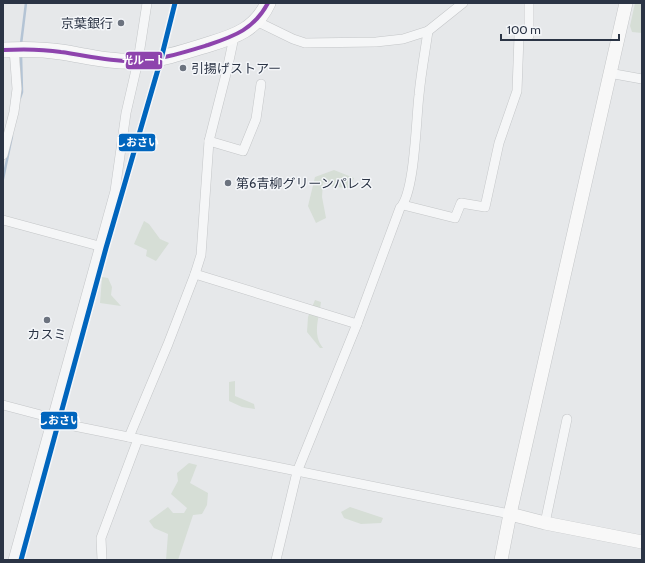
<svg xmlns="http://www.w3.org/2000/svg" width="645" height="563" font-family="Cabin,'Noto Sans JP',sans-serif">
<style>
.green{fill:#d6ded6}
.lines{fill:none;stroke-linecap:round;stroke-linejoin:round}
.stream{stroke:#b4c4d5;stroke-width:2.5}
.street-casing{stroke:#c4c6c8;stroke-width:10}
.secondary-casing{stroke:#c4c6c8;stroke-width:14}
.primary-casing{stroke:#c2c5c8;stroke-width:16}
.street{stroke:#f5f6f7;stroke-width:9}
.secondary{stroke:#f8f8f8;stroke-width:13}
.primary{stroke:#f8f8f8;stroke-width:15}
.bus-1-casing{stroke:#f4f6f9;stroke-width:7}
.bus-1{stroke:#8e44ad;stroke-width:4}
.rail-1-casing{stroke:#f4f6f9;stroke-width:8}
.rail-1{stroke:#0065bd;stroke-width:5}
.poi-dot{fill:#6c737f;stroke:#f4f6f9;stroke-width:1.5}
.labels{text-anchor:middle;dominant-baseline:central;stroke-width:3;stroke-linejoin:round;paint-order:stroke}
.poi-label{font-size:13px;fill:#2b3445;stroke:#f4f6f9;text-anchor:start}
.line-badge{stroke:#f4f6f9;stroke-width:1.5}
.badge-label{font-size:11px;text-anchor:middle;font-weight:bold;fill:#fff}
</style>
<rect width="100%" height="100%" fill="#e6e8ea"/>
<g class="green">
<path d="M 635,3 L 642,3 L 642,33 L 632,32 L 630,26 Z"/>
<path d="M 334,170 L 354,178 L 350,188 L 334,187 L 323,183 L 322,197 L 326,218 L 316,223 L 308,206 L 315,177 Z"/>
<path d="M 144,221 L 149,224 L 160,239 L 169,243 L 156,261 L 146,256 L 147,250 L 134,244 Z"/>
<path d="M 102,277 L 108,278 L 112,287 L 111,295 L 121,306 L 100,303 Z"/>
<path d="M 315,300 L 321,302 C 319,319 312,334 323,348 L 320,348 L 307,332 L 308,317 Z"/>
<path d="M 235,381 L 235,396 L 254,404 L 255,409 L 242,407 L 229,401 L 229,382 Z"/>
<path d="M 189,463 L 197,465 L 190,483 L 208,493 L 207,505 L 202,514 L 193,515 L 178,560 L 166,560 L 168,534 L 154,528 L 149,521 L 168,507 L 173,513 L 184,513 L 187,508 L 171,494 L 178,481 L 177,473 Z"/>
<path d="M 350,507 L 383,518 L 381,523 L 361,524 L 344,518 L 341,512 Z"/>
</g>
<g class="lines">
<g class="stream">
<path d="M 21,44 L 26,3"/>
<path d="M 20,98 L 22,92 L 21,55"/>
<path d="M 3,179 L 12,136"/>
</g>
<defs>
<g id="street">
<path d="M 256,21 L 293,39 L 305,43 L 376,42 L 403,39 L 428,31 L 463,3"/>
<path d="M 609,73 L 642,79"/>
<path d="M 209,141 L 243,151 L 256,119 L 261,84"/>
<path d="M 3,155 L 14,112 L 17,89 L 14,49"/>
<path d="M 403,205 L 455,218 L 461,203 L 485,207 L 499,143 L 517,91 L 519,36 L 529,36 L 529,3"/>
<path d="M 3,220 L 99,246"/>
<path d="M 195,274 L 357,324"/>
<path d="M 3,405 L 60,420 L 74,426 L 510,514"/>
<path d="M 129,437 L 168,344 L 195,274 L 201,255 L 209,141 L 227,70 L 234,37"/>
<path d="M 545,523 L 567,419"/>
<path d="M 13,560 L 115,191 L 126,113 L 138,61 L 147,3"/>
<path d="M 102,560 L 101,538 L 138,439"/>
<path d="M 276,560 L 297,472 L 357,324 L 400,208 C 415,193 416,119 419,95 C 421,73 425,52 428,31"/>
</g>
<g id="secondary">
<path d="M 510,514 L 545,523 L 642,542"/>
<path d="M 501,560 L 510,514 L 626,3"/>
</g>
<path id="primary" d="M 3,50 C 22,49 42,49 61,52 C 87,56 113,63 140,61 C 164,59 187,51 210,44 C 236,36 256,29 268,3"/>
</defs>
<use href="#street" class="street-casing"/>
<use href="#secondary" class="secondary-casing"/>
<use href="#primary" class="primary-casing"/>
<use href="#street" class="street"/>
<use href="#secondary" class="secondary"/>
<use href="#primary" class="primary"/>
<defs>
<path id="bus-1" d="M 3,50 C 22,49 42,49 61,52 C 84,55 107,61 130,61 C 157,61 182,53 208,45 C 235,36 254,29 268,3"/>
</defs>
<use href="#bus-1" class="bus-1-casing"/>
<use href="#bus-1" class="bus-1"/>
<defs>
<path id="rail-1" d="M 21,560 L 106,248 L 161,59 L 175,3"/>
</defs>
<use href="#rail-1" class="rail-1-casing"/>
<use href="#rail-1" class="rail-1"/>
</g>
<g class="poi-dot">
<circle cx="121" cy="23" r="4"/>
<circle cx="183" cy="68" r="4"/>
<circle cx="228" cy="183" r="4"/>
<circle cx="47" cy="320" r="4"/>
</g>
<g class="labels">
<g class="poi-label">
<text x="113" y="23" text-anchor="end">京葉銀行</text>
<text x="191" y="68">引揚げストアー</text>
<text x="236" y="183">第6青柳グリーンパレス</text>
<text x="47" y="334" text-anchor="middle">カスミ</text>
</g>
</g>
<g class="line-badge">
<rect x="125" y="51" width="38" height="19" rx="4" fill="#8e44ad"/>
<rect x="118" y="133" width="38" height="19" rx="4" fill="#0065bd"/>
<rect x="40" y="411" width="38" height="19" rx="4" fill="#0065bd"/>
</g>
<g class="badge-label">
<text x="144" y="64">光ルート</text>
<text x="137" y="146">しおさい</text>
<text x="59" y="424">しおさい</text>
</g>
<rect width="645" height="563" fill="none" stroke="#2b3445" stroke-width="8"/>
<path d="M501 34v6h118v-6" fill="none" stroke="#2b3445" stroke-width="2"/>
<text x="507" y="34" font-size="12" fill="#2b3445" stroke="#f4f6f9" stroke-width="3" paint-order="stroke">100 m</text>
</svg>
